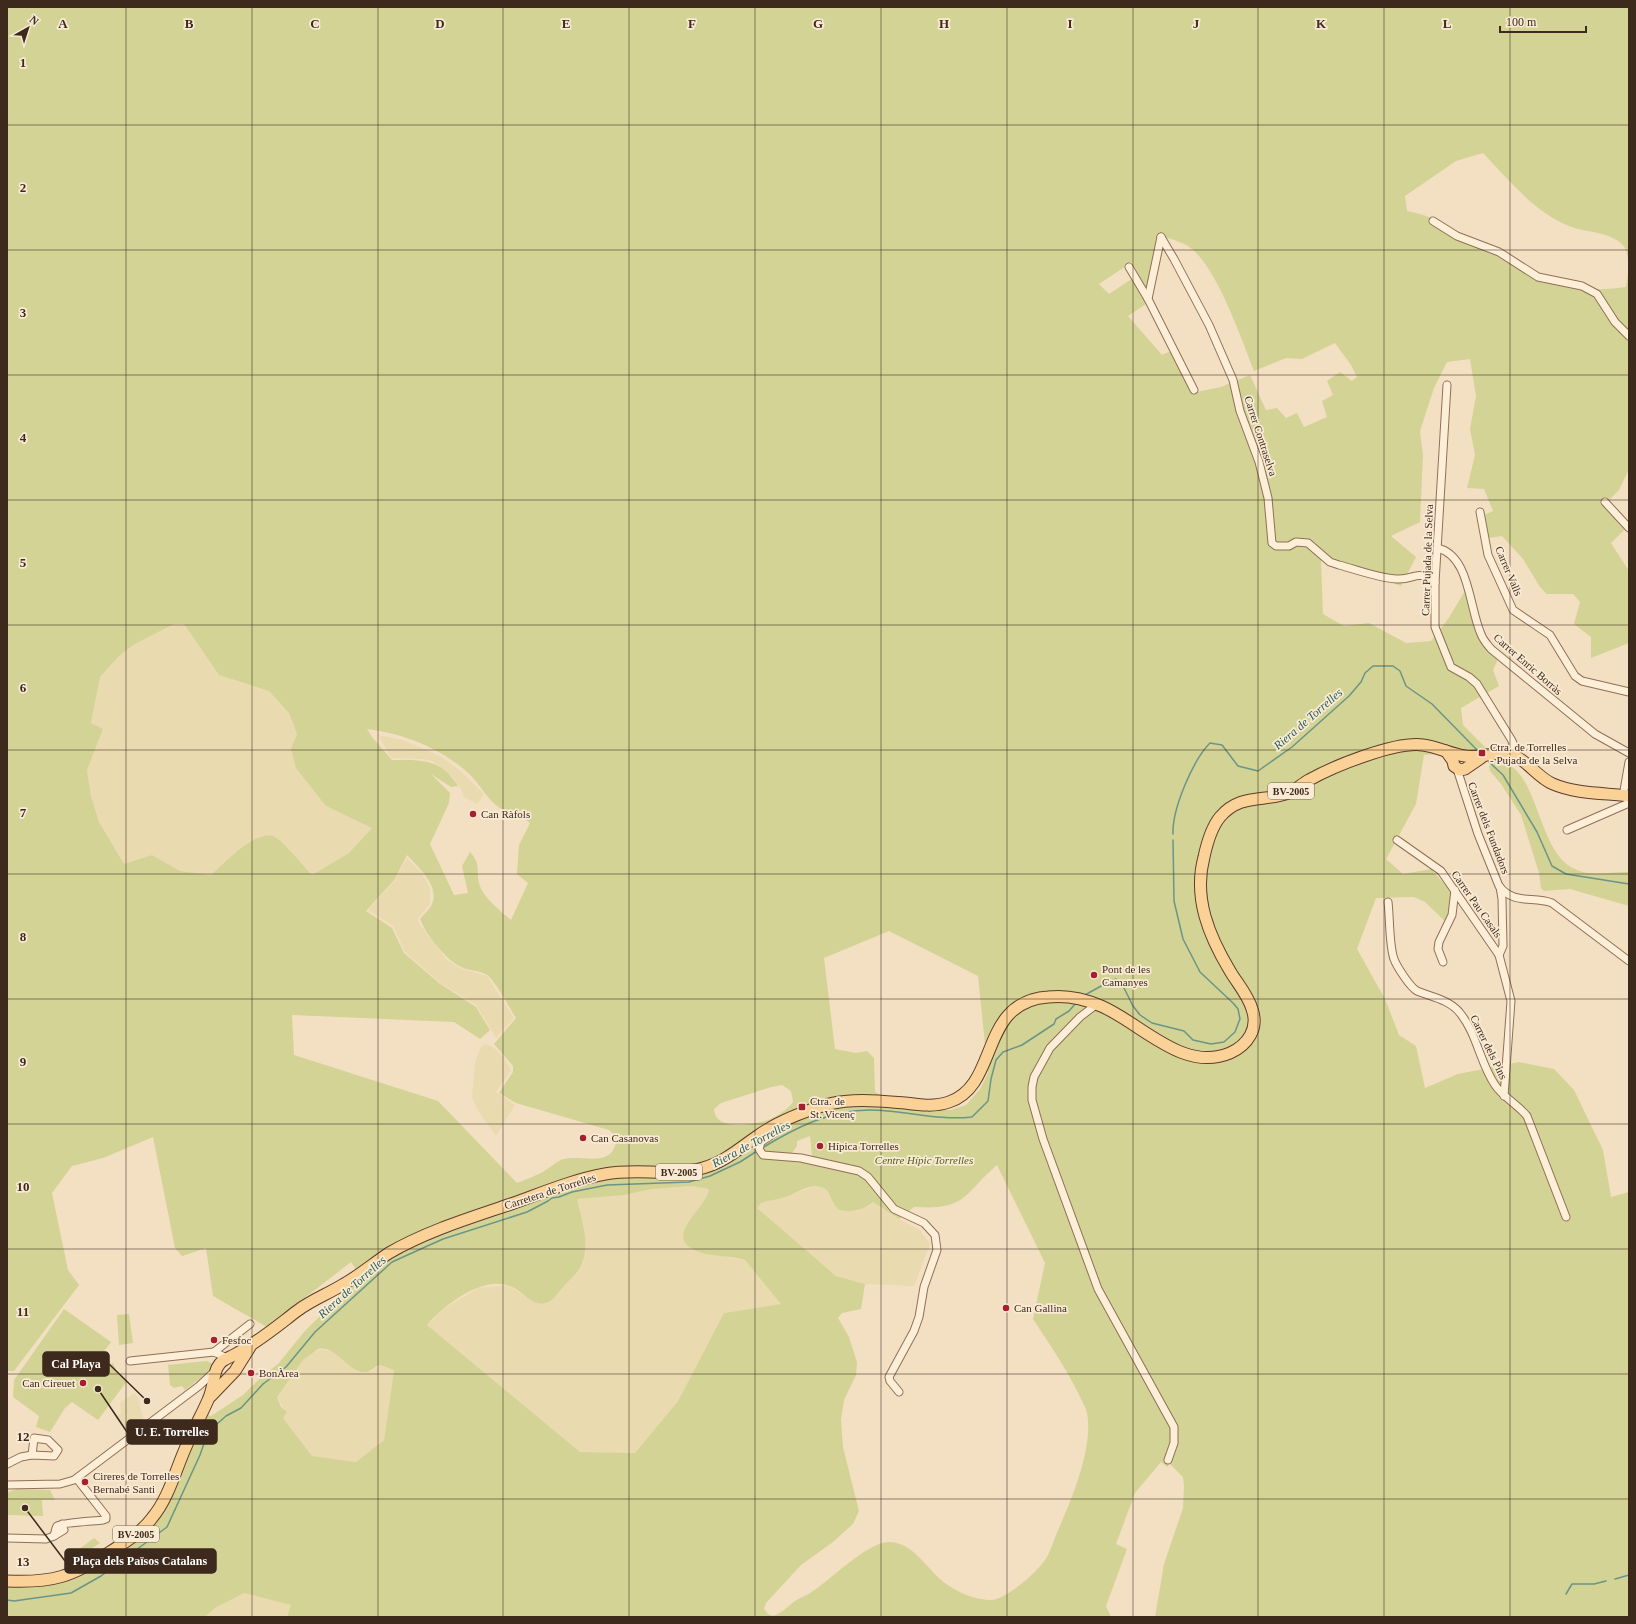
<svg xmlns="http://www.w3.org/2000/svg" width="1636" height="1624" font-family="'Times New Roman',serif">
<style>
.farmland{fill:#eadaaf}
.green{fill:#d2d395;fill-rule:evenodd}
.lines{fill:none;stroke-linecap:round;stroke-linejoin:round}
.stream{stroke:#6b9586;stroke-width:1.5}
.street-casing{stroke:#906f57;stroke-width:9}
.primary-casing{stroke:#5d3e2c;stroke-width:13}
.street{stroke:#fdeed7;stroke-width:7}
.primary{stroke:#fad197;stroke-width:11}
.grid{fill:none;stroke:#3e291d;stroke-width:1;stroke-opacity:0.55}
.poi-dot{fill:#a61f2f;stroke:#f9ead3;stroke-width:1.5}
.labels{text-anchor:middle;dominant-baseline:central;stroke-width:3.5;stroke-linejoin:round;paint-order:stroke}
.shield{fill:#f9ead3;stroke:#766354;stroke-width:1}
.shield-label{font-size:10px;font-weight:bold;fill:#3e291d}
.street-label{font-size:11px;fill:#3e291d;stroke:#f9ead3}
.poi-label{font-size:11px;fill:#3e291d;stroke:#f9ead3;text-anchor:start}
.park-label{font-size:11px;font-style:italic;fill:#545d21;stroke:#f9ead3}
.water-label{font-size:12px;font-style:italic;fill:#2a6057;stroke:#f9ead3}
.grid-label{font-size:13px;text-anchor:middle;font-weight:bold;fill:#3e291d;stroke:#f9ead3;stroke-width:3.5;stroke-linejoin:round;paint-order:stroke}
.leader{fill:none;stroke:#3e291d;stroke-width:1.5}
.callout-dot{fill:#3e291d;stroke:#f9ead3;stroke-width:1.5}
.callout{fill:#3e291d;stroke:#3e291d;stroke-width:1.5}
.callout-label{font-size:12px;text-anchor:middle;font-weight:bold;fill:#fff}
</style>
<rect width="100%" height="100%" fill="#f3e0c3"/>
<g class="farmland">
<path d="M 174,624 L 184,624 L 219,675 L 269,691 L 289,713 L 297,734 L 291,749 L 326,806 L 373,828 L 349,853 L 312,875 L 275,837 L 249,842 L 211,875 L 180,871 L 152,855 L 124,864 L 99,822 L 91,796 L 87,770 L 103,729 L 91,723 L 100,677 L 118,657 L 133,645 Z"/>
<path d="M 378,735 L 403,740 L 440,756 L 457,768 L 484,794 L 477,804 L 464,797 L 461,789 L 452,776 L 432,761 L 423,759 L 393,758 L 390,756 Z"/>
<path d="M 407,858 L 422,873 L 430,888 L 430,904 L 418,918 L 419,923 L 446,959 L 460,968 L 487,976 L 514,1018 L 496,1038 L 476,1005 L 439,982 L 405,952 L 393,926 L 368,910 L 396,879 Z"/>
<path d="M 485,1044 L 493,1047 L 502,1055 L 511,1070 L 496,1092 L 515,1105 L 496,1136 L 478,1111 L 472,1097 L 475,1062 L 481,1047 Z"/>
<path d="M 692,1186 L 709,1189 L 706,1199 L 686,1225 L 683,1235 L 684,1240 L 692,1248 L 702,1252 L 745,1260 L 782,1304 L 724,1313 L 678,1401 L 635,1453 L 580,1452 L 427,1325 L 445,1308 L 478,1288 L 508,1285 L 532,1301 L 539,1303 L 562,1287 L 582,1264 L 586,1250 L 583,1222 L 576,1199 L 624,1195 L 652,1189 Z"/>
<path d="M 811,1187 L 822,1187 L 827,1190 L 835,1206 L 839,1210 L 855,1211 L 869,1206 L 873,1202 L 899,1219 L 920,1230 L 930,1244 L 914,1286 L 865,1284 L 836,1276 L 756,1208 L 760,1203 L 786,1197 Z"/>
<path d="M 322,1349 L 332,1352 L 360,1371 L 371,1371 L 380,1365 L 394,1370 L 384,1440 L 356,1462 L 312,1456 L 283,1418 L 284,1409 L 277,1397 L 303,1360 L 312,1353 Z"/>
<path d="M 133,1394 L 135,1394 L 138,1397 L 144,1422 L 130,1434 L 115,1417 L 121,1413 L 120,1403 Z"/>
<path d="M 244,1593 L 292,1605 L 287,1617 L 205,1617 L 215,1608 Z"/>
</g>
<g class="green">
<path d="M 7,7 L 1629,7 L 1629,469 L 1619,490 L 1605,504 L 1626,528 L 1611,543 L 1629,571 L 1629,643 L 1591,658 L 1591,637 L 1574,624 L 1580,602 L 1573,594 L 1547,594 L 1540,587 L 1523,559 L 1502,536 L 1489,538 L 1484,515 L 1493,511 L 1484,489 L 1467,488 L 1475,455 L 1470,429 L 1476,396 L 1470,359 L 1447,362 L 1434,388 L 1420,431 L 1423,455 L 1420,522 L 1391,536 L 1416,557 L 1401,586 L 1321,560 L 1323,614 L 1344,626 L 1369,623 L 1406,643 L 1431,641 L 1448,619 L 1465,591 L 1480,642 L 1498,659 L 1493,670 L 1499,686 L 1461,708 L 1463,725 L 1489,751 L 1424,755 L 1416,804 L 1386,859 L 1403,874 L 1431,869 L 1455,896 L 1449,925 L 1425,902 L 1414,897 L 1376,898 L 1357,949 L 1385,999 L 1399,1035 L 1416,1046 L 1425,1088 L 1458,1074 L 1519,1062 L 1554,1069 L 1574,1090 L 1603,1150 L 1611,1197 L 1629,1192 L 1629,1617 L 1155,1617 L 1164,1564 L 1183,1508 L 1184,1486 L 1183,1477 L 1170,1464 L 1167,1467 L 1161,1462 L 1135,1493 L 1116,1544 L 1127,1549 L 1106,1606 L 1111,1617 L 287,1617 L 291,1605 L 244,1593 L 215,1608 L 205,1617 L 7,1617 L 7,1576 L 37,1577 L 56,1574 L 73,1568 L 139,1529 L 163,1493 L 195,1411 L 211,1416 L 243,1395 L 259,1379 L 278,1364 L 304,1332 L 334,1302 L 360,1280 L 361,1277 L 351,1262 L 267,1327 L 213,1296 L 206,1248 L 182,1256 L 175,1248 L 153,1137 L 103,1158 L 72,1166 L 52,1193 L 68,1270 L 79,1285 L 14,1371 L 7,1371 ZM 1483,153 C 1509,180 1534,212 1569,226 C 1585,233 1614,231 1625,248 C 1630,258 1628,277 1626,287 C 1616,288 1603,290 1593,289 C 1551,282 1498,255 1460,234 C 1439,222 1433,216 1407,211 L 1405,196 L 1456,161 ZM 1165,237 C 1174,240 1185,243 1192,249 C 1217,269 1242,340 1254,371 L 1286,358 L 1302,359 L 1335,343 L 1351,365 L 1357,377 L 1352,381 L 1340,372 L 1327,381 L 1333,395 L 1322,401 L 1327,417 L 1304,427 L 1297,413 L 1286,418 L 1277,408 L 1266,410 L 1250,375 L 1221,387 L 1192,393 L 1171,351 L 1162,355 L 1128,316 L 1146,304 L 1133,278 L 1109,294 L 1099,284 L 1132,262 L 1147,292 ZM 174,624 L 184,624 L 219,675 L 269,691 L 289,713 L 297,734 L 291,749 L 296,768 L 326,806 L 372,828 L 349,853 L 312,875 C 304,867 283,841 275,837 C 256,828 224,864 211,875 L 180,871 L 152,855 L 124,864 L 99,822 L 91,796 L 87,770 L 103,729 L 91,723 L 100,677 L 118,657 L 133,645 ZM 367,729 C 402,733 440,748 467,772 C 478,781 488,801 500,808 C 510,814 520,815 530,823 L 519,845 L 517,874 L 528,883 L 511,920 C 502,912 482,897 479,883 C 476,869 481,864 470,852 L 462,866 L 468,893 L 454,895 L 430,844 L 449,803 L 450,793 L 431,774 L 451,787 L 458,786 C 441,758 421,760 392,760 L 372,737 ZM 407,855 C 418,867 440,886 432,904 C 430,909 423,915 420,919 C 426,935 445,959 461,967 C 469,971 480,970 487,975 C 495,980 510,1009 516,1018 L 494,1044 L 513,1066 L 513,1072 L 499,1093 L 516,1103 L 609,1130 C 614,1134 618,1139 615,1146 C 608,1168 576,1153 561,1160 C 555,1163 549,1168 543,1172 C 534,1176 526,1180 517,1183 L 438,1101 L 294,1055 L 292,1015 L 454,1022 L 480,1039 L 490,1030 L 476,1007 L 439,983 L 404,953 L 392,928 L 366,911 L 395,879 ZM 889,931 L 978,976 L 988,1073 L 980,1089 L 966,1105 L 951,1110 L 910,1110 L 875,1092 L 874,1058 L 867,1051 L 856,1053 L 835,1049 L 824,958 ZM 782,1085 L 791,1091 L 793,1102 C 787,1110 777,1116 768,1120 C 754,1125 715,1132 714,1109 L 721,1103 L 771,1087 ZM 810,1136 L 812,1156 L 792,1153 L 797,1146 L 797,1141 ZM 997,1165 L 1045,1263 L 1033,1319 C 1050,1345 1068,1371 1081,1399 C 1083,1403 1086,1408 1087,1413 C 1094,1448 1070,1503 1056,1535 C 1053,1542 1050,1553 1045,1560 C 1037,1572 1006,1600 991,1600 C 973,1600 952,1590 939,1578 C 925,1565 911,1542 889,1542 C 866,1543 833,1578 813,1591 C 808,1595 801,1597 795,1601 C 787,1607 782,1613 773,1616 L 768,1614 L 764,1609 L 766,1603 L 801,1565 L 833,1542 L 853,1524 L 859,1511 L 843,1447 L 841,1420 L 844,1400 L 856,1375 L 857,1362 L 849,1337 L 838,1318 L 842,1313 L 861,1309 L 865,1284 L 836,1276 L 757,1208 L 761,1203 C 769,1200 777,1200 785,1197 C 800,1193 811,1180 827,1190 L 835,1206 L 839,1210 C 851,1213 864,1210 873,1202 L 899,1219 L 914,1207 C 968,1210 962,1195 997,1165 ZM 692,1186 L 709,1189 C 706,1211 657,1238 702,1253 C 716,1257 731,1255 745,1260 L 781,1304 L 724,1313 L 678,1401 L 635,1453 L 580,1452 L 427,1325 C 444,1305 486,1272 514,1288 C 524,1293 532,1306 545,1303 C 553,1302 558,1292 563,1287 C 568,1281 575,1276 579,1269 C 592,1249 582,1221 577,1199 L 624,1195 L 652,1189 ZM 318,1349 C 337,1345 348,1374 366,1372 C 371,1372 374,1366 380,1365 L 394,1370 L 384,1440 L 356,1462 L 312,1456 L 283,1418 L 287,1412 L 281,1407 L 277,1397 L 303,1360 Z"/>
<path d="M 1496,762 C 1540,761 1535,855 1577,870 C 1593,877 1612,871 1629,872 L 1629,906 L 1570,889 L 1544,891 L 1541,888 L 1539,873 L 1521,815 L 1501,784 L 1490,771 L 1489,766 Z"/>
<path d="M 64,1309 L 111,1342 L 98,1359 L 107,1365 L 113,1363 L 118,1374 L 127,1381 L 98,1420 L 72,1402 L 65,1408 L 50,1432 L 36,1427 L 39,1416 L 13,1397 L 14,1380 Z"/>
<path d="M 129,1314 L 133,1343 L 119,1345 L 117,1315 Z"/>
<path d="M 207,1361 L 213,1364 L 206,1374 L 185,1390 L 182,1386 L 174,1388 L 170,1385 L 168,1365 Z"/>
<path d="M 17,1489 L 50,1490 L 55,1500 L 42,1500 L 43,1516 L 7,1515 L 7,1491 L 9,1492 Z"/>
<path d="M 94,1538 L 100,1543 L 82,1555 L 78,1550 Z"/>
</g>
<g class="lines">
<g class="stream">
<path d="M 1488,761 L 1503,775 L 1537,832 L 1552,866 L 1566,874 L 1629,884"/>
<path d="M 1173,834 C 1172,809 1193,760 1210,743 L 1222,745 L 1238,766 L 1258,771 L 1292,747 L 1349,696 L 1361,682 L 1365,673 L 1373,666 L 1393,666 L 1400,671 L 1406,686 L 1432,704 L 1478,751"/>
<path d="M 1085,995 L 1110,981 L 1116,979 L 1122,984 L 1133,1006 L 1140,1015 L 1152,1023 L 1184,1031 L 1193,1040 L 1211,1044 L 1224,1042 L 1235,1032 L 1238,1024 L 1240,1019 L 1238,1009 L 1233,1003 L 1200,972 L 1183,939 L 1174,901 L 1173,840"/>
<path d="M 762,1148 C 795,1128 830,1110 869,1110 C 904,1110 937,1121 972,1117 L 988,1101 L 991,1079 L 996,1060 L 1003,1052 L 1022,1045 L 1054,1024 L 1056,1019 L 1069,1011 L 1076,1003"/>
<path d="M 1615,1579 L 1629,1575"/>
<path d="M 1566,1594 L 1572,1584 L 1594,1584 L 1606,1581"/>
<path d="M 7,1600 L 14,1601 L 71,1593 L 101,1576 L 167,1527 L 200,1455 L 208,1432 L 226,1416 L 241,1408 L 263,1384 L 286,1367 L 315,1332 L 392,1262 L 443,1239 L 527,1212 L 548,1201 L 552,1198 L 559,1197 L 572,1192 L 607,1185 L 689,1182 L 710,1176 L 740,1162 L 757,1151"/>
</g>
<defs>
<g id="street">
<path d="M 1433,221 L 1457,236 L 1499,252 L 1538,277 L 1582,286 L 1597,294 L 1615,322 L 1629,336"/>
<path d="M 1161,237 L 1174,259 L 1209,325 L 1233,380 L 1240,411 L 1259,462 L 1268,498 L 1272,543 L 1276,546 L 1289,546 L 1296,542 L 1308,543 L 1330,562 L 1339,565 C 1358,570 1378,578 1397,579 C 1416,580 1416,568 1435,583"/>
<path d="M 1161,237 L 1148,299 L 1194,390"/>
<path d="M 1129,267 L 1148,299"/>
<path d="M 1447,385 L 1435,583 L 1435,627 L 1451,667 L 1469,677 L 1477,684 L 1511,739 L 1513,743 L 1511,755"/>
<path d="M 1605,502 L 1629,528"/>
<path d="M 1480,512 L 1488,555 L 1513,610 L 1550,635 L 1575,676 L 1582,681 L 1629,692"/>
<path d="M 1437,548 C 1470,555 1469,608 1481,634 C 1483,640 1487,644 1491,649 L 1595,734 L 1629,753"/>
<path d="M 1457,769 L 1478,834 L 1499,886 C 1514,905 1532,896 1552,903 L 1629,961"/>
<path d="M 1623,796 L 1629,762"/>
<path d="M 1567,830 L 1629,803"/>
<path d="M 1397,840 L 1441,871 L 1499,955"/>
<path d="M 1500,887 L 1502,899 L 1503,946 L 1499,955 L 1511,1001 L 1504,1096"/>
<path d="M 1388,902 C 1390,918 1389,945 1394,959 C 1397,967 1410,987 1417,991 C 1432,997 1450,1000 1460,1013 C 1477,1034 1480,1063 1495,1085 C 1503,1097 1517,1104 1527,1116 L 1566,1217"/>
<path d="M 1443,962 L 1438,949 L 1439,942 L 1452,915 L 1455,890"/>
<path d="M 1097,1004 L 1080,1017 L 1050,1048 L 1034,1077 L 1032,1087 L 1032,1100 L 1043,1139 L 1098,1289 L 1174,1427 L 1174,1443 L 1168,1460"/>
<path d="M 787,1121 L 782,1128 L 761,1142 L 759,1149 L 763,1155 L 801,1158 L 859,1171 L 868,1177 L 894,1209 L 924,1223 L 935,1235 L 937,1250 L 924,1287 L 919,1317 L 914,1331 L 889,1377 L 890,1381 L 899,1392"/>
<path d="M 214,1352 L 250,1324"/>
<path d="M 130,1361 L 214,1352 L 227,1358"/>
<path d="M 7,1464 L 21,1457 L 32,1455 L 54,1456 L 58,1450 L 48,1440 L 34,1438 L 32,1455"/>
<path d="M 7,1485 L 60,1484 L 74,1480 L 199,1386 L 215,1371"/>
<path d="M 62,1524 L 64,1530 L 54,1536 C 55,1533 55,1529 57,1526 C 59,1523 96,1521 103,1520 L 106,1519 L 106,1516 L 77,1479"/>
<path d="M 7,1538 L 46,1539 L 54,1536"/>
</g>
<g id="primary">
<path d="M 1446,751 L 1453,761 L 1454,766 L 1460,770 L 1465,769 L 1481,758"/>
<path d="M 211,1396 L 235,1371 L 250,1347"/>
<path d="M 7,1581 C 53,1583 71,1577 110,1552 C 125,1542 141,1533 152,1518 C 168,1499 175,1472 185,1449 C 192,1432 201,1416 208,1400 C 213,1390 213,1377 217,1368 C 221,1360 226,1359 234,1355 C 257,1343 276,1327 297,1311 C 311,1300 328,1294 344,1284 C 360,1275 374,1263 389,1253 C 427,1231 470,1218 511,1204 C 542,1193 572,1180 605,1174 C 637,1168 671,1177 703,1168 C 725,1162 741,1147 759,1135 C 780,1120 805,1111 829,1104 C 854,1098 880,1101 905,1103 C 920,1105 935,1107 949,1102 C 1000,1085 978,1002 1048,997 C 1065,995 1085,999 1101,1006 C 1141,1023 1183,1073 1230,1053 C 1248,1045 1259,1028 1252,1009 C 1248,995 1237,983 1230,971 C 1209,936 1193,898 1204,857 C 1207,843 1211,828 1220,817 C 1241,792 1266,803 1291,792 C 1297,789 1303,783 1309,780 C 1334,766 1396,741 1423,745 C 1438,747 1451,754 1465,756 C 1480,759 1494,751 1508,754 C 1527,758 1536,777 1553,784 C 1576,794 1605,793 1629,796"/>
</g>
</defs>
<use href="#street" class="street-casing"/>
<use href="#primary" class="primary-casing"/>
<use href="#street" class="street"/>
<use href="#primary" class="primary"/>
</g>
<path class="grid" d="M 126,7 L 126,1617M 252,7 L 252,1617M 378,7 L 378,1617M 503,7 L 503,1617M 629,7 L 629,1617M 755,7 L 755,1617M 881,7 L 881,1617M 1007,7 L 1007,1617M 1133,7 L 1133,1617M 1258,7 L 1258,1617M 1384,7 L 1384,1617M 1510,7 L 1510,1617M 7,125 L 1629,125M 7,250 L 1629,250M 7,375 L 1629,375M 7,500 L 1629,500M 7,625 L 1629,625M 7,750 L 1629,750M 7,874 L 1629,874M 7,999 L 1629,999M 7,1124 L 1629,1124M 7,1249 L 1629,1249M 7,1374 L 1629,1374M 7,1499 L 1629,1499"/>
<g class="poi-dot">
<rect x="1478" y="749" width="8" height="8" rx="2"/>
<circle cx="473" cy="814" r="4"/>
<circle cx="1094" cy="975" r="4"/>
<rect x="798" y="1103" width="8" height="8" rx="2"/>
<circle cx="583" cy="1138" r="4"/>
<circle cx="820" cy="1146" r="4"/>
<circle cx="1006" cy="1308" r="4"/>
<circle cx="214" cy="1340" r="4"/>
<circle cx="251" cy="1373" r="4"/>
<circle cx="83" cy="1383" r="4"/>
<circle cx="85" cy="1482" r="4"/>
</g>
<g class="labels">
<g class="shield">
<rect x="1268" y="783" width="46" height="16" rx="3"/>
<rect x="656" y="1164" width="46" height="16" rx="3"/>
<rect x="113" y="1526" width="46" height="16" rx="3"/>
</g>
<g class="shield-label">
<text x="1291" y="791">BV-2005</text>
<text x="679" y="1172">BV-2005</text>
<text x="136" y="1534">BV-2005</text>
</g>
<g class="street-label">
<text transform="translate(1261 436) rotate(72)">Carrer Contraselva</text>
<text transform="translate(1427 560) rotate(-88)">Carrer Pujada de la Selva</text>
<text transform="translate(1509 571) rotate(67)">Carrer Valls</text>
<text transform="translate(1528 664) rotate(41)">Carrer Enric Borràs</text>
<text transform="translate(1489 828) rotate(69)">Carrer dels Fundadors</text>
<text transform="translate(1477 904) rotate(55)">Carrer Pau Casals</text>
<text transform="translate(1489 1047) rotate(64)">Carrer dels Pins</text>
<text transform="translate(550 1191) rotate(-18)">Carretera de Torrelles</text>
</g>
<g class="poi-label">
<text x="1490" y="747">Ctra. de Torrelles<tspan x="1490" dy="13">- Pujada de la Selva</tspan></text>
<text x="481" y="814">Can Ràfols</text>
<text x="1102" y="969">Pont de les<tspan x="1102" dy="13">Camanyes</tspan></text>
<text x="810" y="1101">Ctra. de<tspan x="810" dy="13">St. Vicenç</tspan></text>
<text x="591" y="1138">Can Casanovas</text>
<text x="828" y="1146">Hípica Torrelles</text>
<text x="1014" y="1308">Can Gallina</text>
<text x="222" y="1340">Fesfoc</text>
<text x="259" y="1373">BonÀrea</text>
<text x="75" y="1383" text-anchor="end">Can Cireuet</text>
<text x="93" y="1476">Cireres de Torrelles<tspan x="93" dy="13">Bernabé Santi</tspan></text>
</g>
<g class="park-label">
<text x="924" y="1160">Centre Hípic Torrelles</text>
</g>
<g class="water-label">
<text transform="translate(1308 719) rotate(-41)">Riera de Torrelles</text>
<text transform="translate(751 1144) rotate(-28)">Riera de Torrelles</text>
<text transform="translate(352 1287) rotate(-42)">Riera de Torrelles</text>
</g>
</g>
<g class="grid-label">
<text x="63" y="28">A</text>
<text x="189" y="28">B</text>
<text x="315" y="28">C</text>
<text x="440" y="28">D</text>
<text x="566" y="28">E</text>
<text x="692" y="28">F</text>
<text x="818" y="28">G</text>
<text x="944" y="28">H</text>
<text x="1070" y="28">I</text>
<text x="1196" y="28">J</text>
<text x="1321" y="28">K</text>
<text x="1447" y="28">L</text>
<text x="23" y="67">1</text>
<text x="23" y="192">2</text>
<text x="23" y="317">3</text>
<text x="23" y="442">4</text>
<text x="23" y="567">5</text>
<text x="23" y="692">6</text>
<text x="23" y="817">7</text>
<text x="23" y="941">8</text>
<text x="23" y="1066">9</text>
<text x="23" y="1191">10</text>
<text x="23" y="1316">11</text>
<text x="23" y="1441">12</text>
<text x="23" y="1566">13</text>
</g>
<path class="leader" d="M147 1401L109 1364M98 1389L127 1432M25 1508L65 1561"/>
<g class="callout-dot">
<circle cx="147" cy="1401" r="4"/>
<circle cx="98" cy="1389" r="4"/>
<circle cx="25" cy="1508" r="4"/>
</g>
<g class="callout">
<rect x="43" y="1352" width="66" height="24" rx="4"/>
<rect x="127" y="1420" width="90" height="24" rx="4"/>
<rect x="65" y="1549" width="151" height="24" rx="4"/>
</g>
<g class="callout-label">
<text x="76" y="1368">Cal Playa</text>
<text x="172" y="1436">U. E. Torrelles</text>
<text x="140" y="1565">Plaça dels Països Catalans</text>
</g>
<rect width="1636" height="1624" fill="none" stroke="#3e291d" stroke-width="16"/>
<g transform="translate(28 28) rotate(39)" stroke="#f9ead3" stroke-width="3" paint-order="stroke">
<path d="M0-3L7 15L0 10L-7 15Z" fill="#3e291d"/>
<text y="-6" font-size="11" font-weight="bold" text-anchor="middle" fill="#3e291d">N</text>
</g>
<path d="M1500 26v6h86v-6" fill="none" stroke="#3e291d" stroke-width="2"/>
<text x="1506" y="26" font-size="12" fill="#3e291d" stroke="#f9ead3" stroke-width="3" paint-order="stroke">100 m</text>
</svg>
